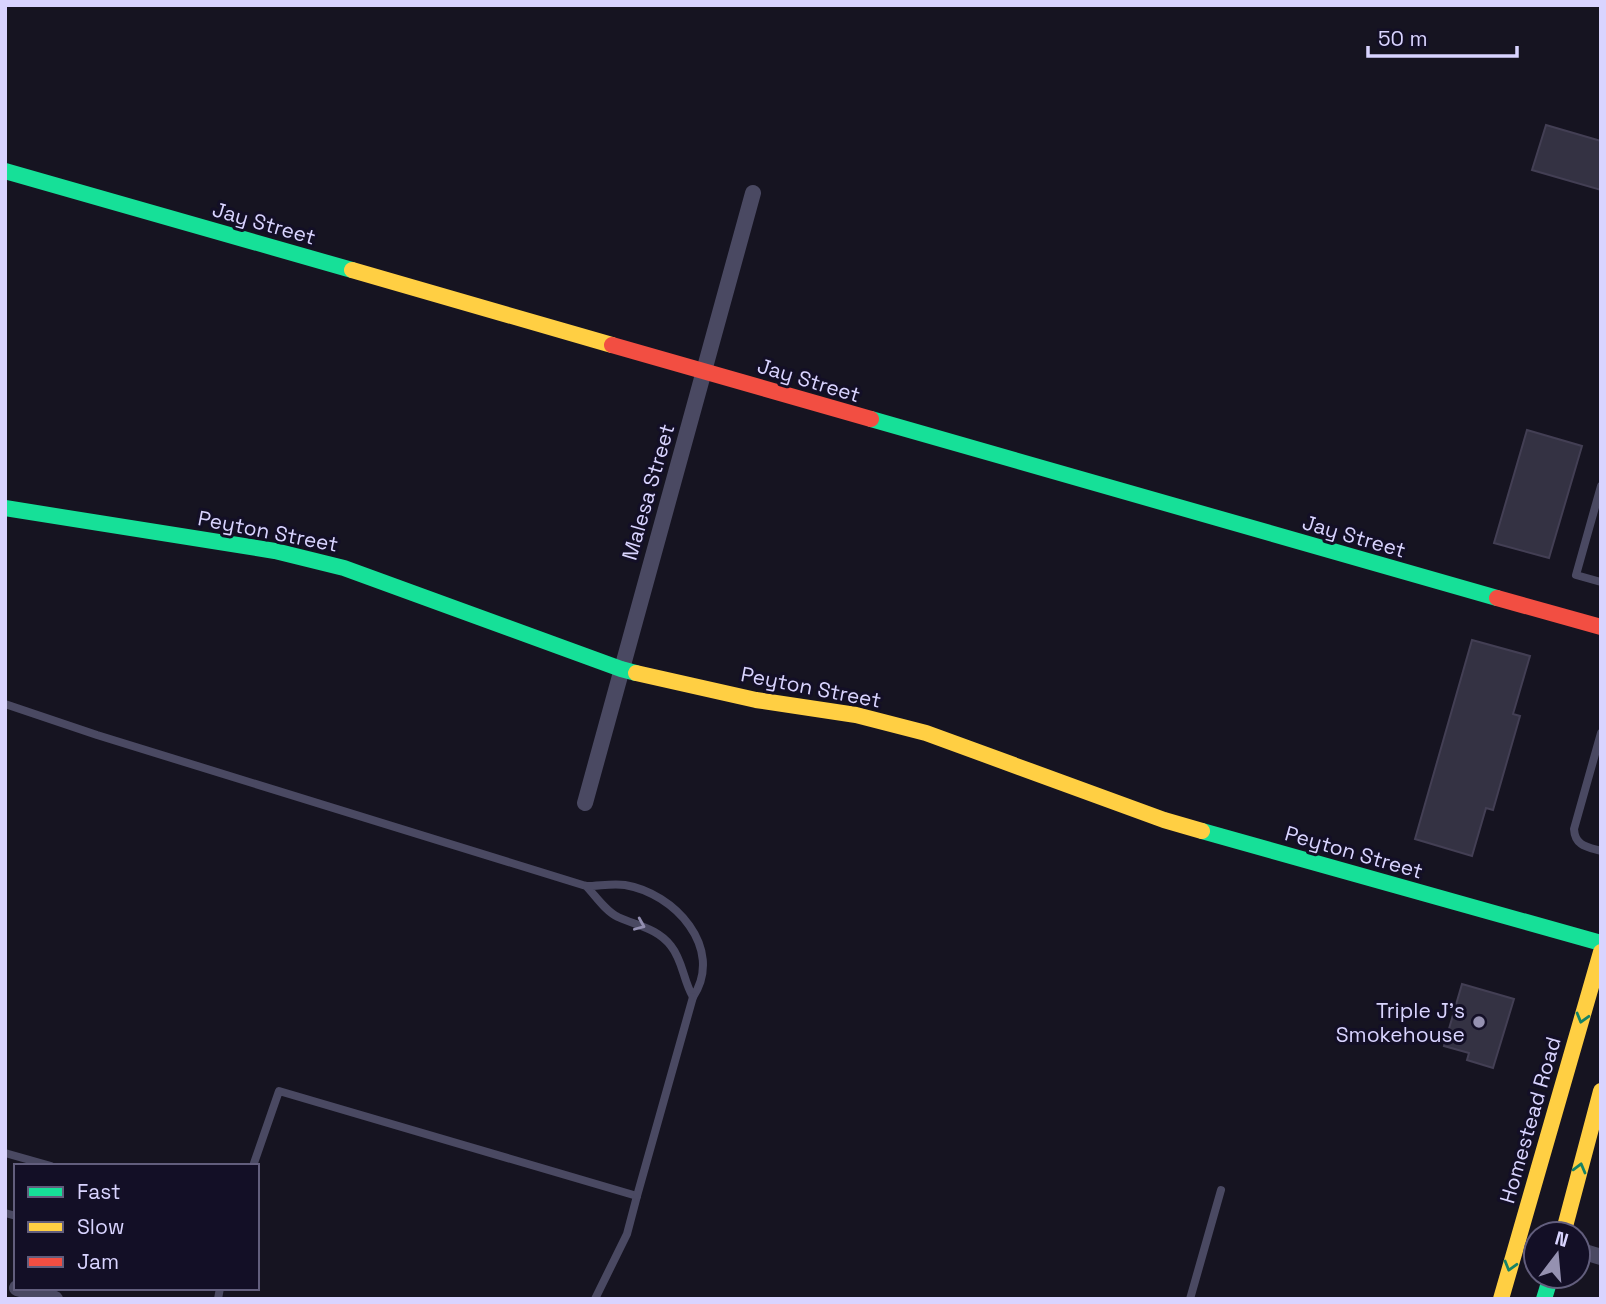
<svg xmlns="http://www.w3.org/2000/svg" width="1606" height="1304" font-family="'Space Grotesk',sans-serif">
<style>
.building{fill:#343243;stroke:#433f54;stroke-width:2}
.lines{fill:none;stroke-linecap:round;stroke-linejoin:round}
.lane{stroke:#4a4962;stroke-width:8}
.street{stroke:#4a4962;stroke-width:16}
.fast{stroke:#16e098;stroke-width:16}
.slow{stroke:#ffcf43;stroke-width:16}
.jam{stroke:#f24e42;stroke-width:16}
.oneway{stroke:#928eb0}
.oneway2{stroke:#158265}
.poi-dot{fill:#9591b1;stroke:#130f26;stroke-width:2.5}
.labels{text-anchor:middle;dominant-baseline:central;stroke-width:6;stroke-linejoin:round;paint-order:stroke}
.street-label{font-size:21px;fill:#d9d4ff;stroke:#130f26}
.poi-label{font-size:21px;fill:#d9d4ff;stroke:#130f26;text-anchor:end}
</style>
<rect width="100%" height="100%" fill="#161421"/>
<g class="building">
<path d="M 1546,125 L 1601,141 L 1601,190 L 1532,170 Z"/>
<path d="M 1527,430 L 1582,446 L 1549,558 L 1494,543 Z"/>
<path d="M 1472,640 L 1530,656 L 1513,714 L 1520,716 L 1493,810 L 1486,808 L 1472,856 L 1415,839 Z"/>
<path d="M 1462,984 L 1514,999 L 1493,1068 L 1467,1060 L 1469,1053 L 1444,1046 Z"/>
</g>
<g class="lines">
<g class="lane">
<path d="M 1601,486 L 1576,575 L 1601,582"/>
<path d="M 5,704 L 97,735 L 586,886 C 599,886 613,883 625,885 C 674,893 725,948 693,997 C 683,980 683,961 671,946 C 657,928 637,926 618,917 C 606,912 595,895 586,886"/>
<path d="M 1601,733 L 1574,829 C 1575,846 1587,847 1601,851"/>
<path d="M 5,1153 L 51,1166"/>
<path d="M 253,1166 L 279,1091 L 637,1196 L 627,1234 L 595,1299"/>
<path d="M 637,1196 L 693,997"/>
<path d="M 5,1213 L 16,1216"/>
<path d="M 218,1299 L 220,1288"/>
<path d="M 1190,1299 L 1221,1190"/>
</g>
<g class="street">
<path d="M 585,803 L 753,193"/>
<path d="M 1578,1250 L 1601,1257"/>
<path d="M 17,1288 L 55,1299"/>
</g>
<g class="fast">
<path d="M 5,171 L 352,270"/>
<path d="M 871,419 L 1497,598"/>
<path d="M 5,508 L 275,551 L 344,568 L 621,669 L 636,673"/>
<path d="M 1202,831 L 1601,943"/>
<path d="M 1544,1299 L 1551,1276"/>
</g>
<g class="slow">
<path d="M 352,270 L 612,345"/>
<path d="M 636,673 L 756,700 L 856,715 L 926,733 L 1164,820 L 1202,831"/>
<path d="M 1563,1234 L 1601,1091"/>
<path d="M 1501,1299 L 1601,952"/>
</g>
<g class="jam">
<path d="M 612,345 L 871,419"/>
<path d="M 1497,598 L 1601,627"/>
</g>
</g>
<defs><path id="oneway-chevron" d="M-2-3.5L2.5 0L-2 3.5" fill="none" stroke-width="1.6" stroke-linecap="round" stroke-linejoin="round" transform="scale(1.75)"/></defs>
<use class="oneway" href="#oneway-chevron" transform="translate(640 925) rotate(23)"/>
<g class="oneway2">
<use href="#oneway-chevron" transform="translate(1582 1018) rotate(106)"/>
<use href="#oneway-chevron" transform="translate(1580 1168) rotate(-75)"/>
<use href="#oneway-chevron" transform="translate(1510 1266) rotate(106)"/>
</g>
<circle class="poi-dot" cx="1479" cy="1022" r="7"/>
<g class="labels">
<g class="street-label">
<text transform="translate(264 223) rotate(16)">Jay Street</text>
<text transform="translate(809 380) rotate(17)">Jay Street</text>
<text transform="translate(648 492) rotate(-74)">Malesa Street</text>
<text transform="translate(268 531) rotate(11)">Peyton Street</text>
<text transform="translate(1354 536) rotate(16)">Jay Street</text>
<text transform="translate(811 687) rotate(11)">Peyton Street</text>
<text transform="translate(1354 852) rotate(16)">Peyton Street</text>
<text transform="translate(1530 1120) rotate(-74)">Homestead Road</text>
</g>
<g class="poi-label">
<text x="1465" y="1010">Triple J's<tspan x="1465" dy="24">Smokehouse</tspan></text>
</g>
</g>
<rect width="1606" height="1304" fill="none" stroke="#d9d4ff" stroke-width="14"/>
<rect x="14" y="1164" width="245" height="126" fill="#130f26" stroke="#625e7d" stroke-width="2"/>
<rect x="28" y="1187" width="35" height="10" fill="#16e098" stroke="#625e7d" stroke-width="2"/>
<text x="77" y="1199" font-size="21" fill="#d9d4ff">Fast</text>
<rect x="28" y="1222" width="35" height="10" fill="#ffcf43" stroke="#625e7d" stroke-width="2"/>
<text x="77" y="1234" font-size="21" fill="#d9d4ff">Slow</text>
<rect x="28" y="1257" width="35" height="10" fill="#f24e42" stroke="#625e7d" stroke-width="2"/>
<text x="77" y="1269" font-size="21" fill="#d9d4ff">Jam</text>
<g transform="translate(1557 1255) rotate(16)"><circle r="33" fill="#130f26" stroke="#625e7d" stroke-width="2"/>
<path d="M0-5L12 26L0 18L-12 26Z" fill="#9591b1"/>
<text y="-10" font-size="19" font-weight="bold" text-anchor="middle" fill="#d9d4ff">N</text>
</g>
<path d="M1368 46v10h149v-10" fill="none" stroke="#d9d4ff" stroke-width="3.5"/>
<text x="1378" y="46" font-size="21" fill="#d9d4ff" stroke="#130f26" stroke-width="5" paint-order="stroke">50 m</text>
</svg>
